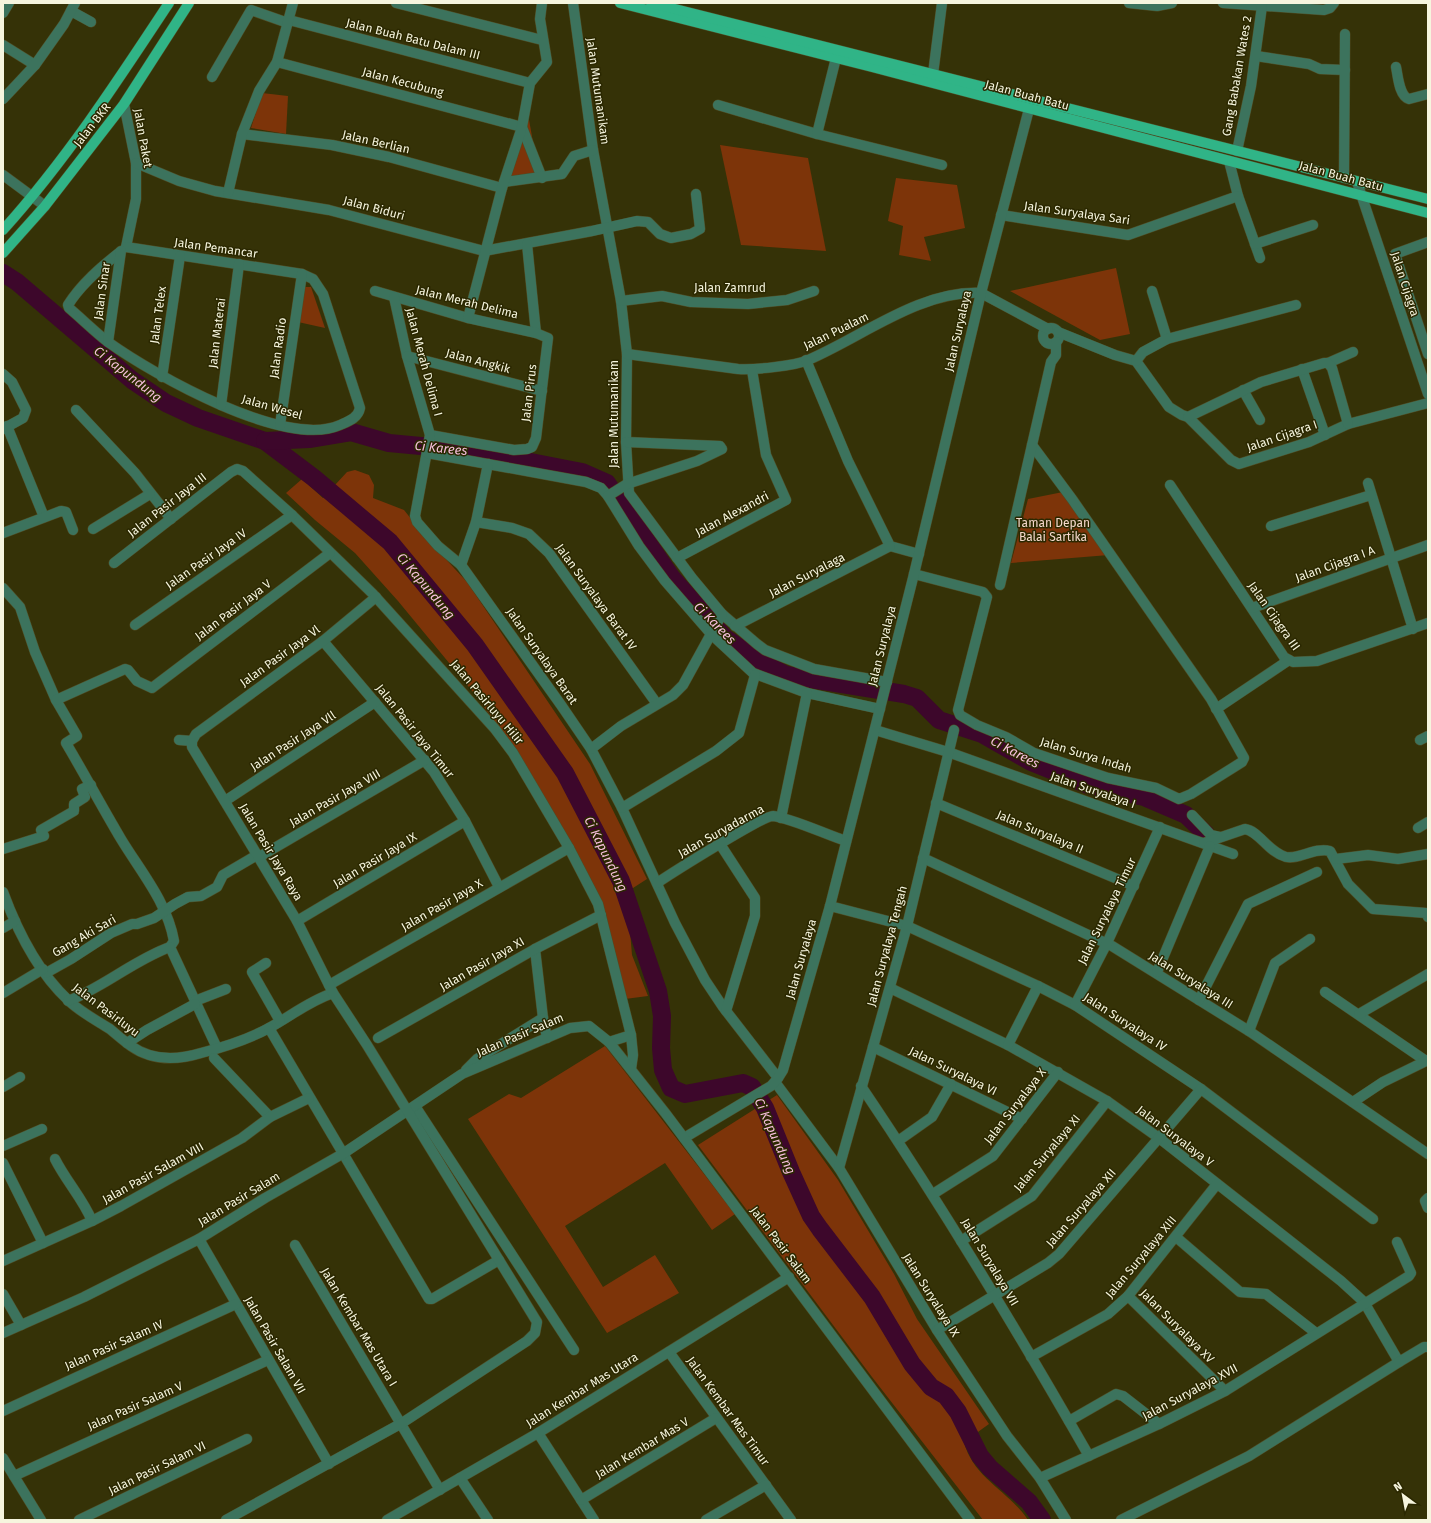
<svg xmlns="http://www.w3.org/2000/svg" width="1431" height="1523" font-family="'Fira Sans',sans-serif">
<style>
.green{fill:#7d3409}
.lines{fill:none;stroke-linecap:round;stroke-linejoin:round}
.river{stroke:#3d072b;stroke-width:18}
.minor-casing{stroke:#504d25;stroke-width:11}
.major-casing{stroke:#504d25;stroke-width:11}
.minor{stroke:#3c735d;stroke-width:10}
.major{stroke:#30b487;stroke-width:10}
.labels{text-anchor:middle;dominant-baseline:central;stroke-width:3;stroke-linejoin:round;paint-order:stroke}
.street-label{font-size:12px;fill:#f6f5de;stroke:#2b2800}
.park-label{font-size:12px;fill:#f6d9cc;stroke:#2b2800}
.water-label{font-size:13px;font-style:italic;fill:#f7bfdd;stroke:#2b2800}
</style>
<rect width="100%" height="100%" fill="#353207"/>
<g class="green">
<path d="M 262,93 L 288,96 L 286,134 L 251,128 Z"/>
<path d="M 528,114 L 539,176 L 505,186 Z"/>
<path d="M 720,145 L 808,158 L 826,251 L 741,245 Z"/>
<path d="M 896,178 L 957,185 L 965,228 L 924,237 L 931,261 L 899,255 L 903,226 L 888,221 Z"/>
<path d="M 1116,268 L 1130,334 L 1100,340 L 1010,291 Z"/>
<path d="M 303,287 L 311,287 L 325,328 L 298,322 Z"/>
<path d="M 355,470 L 369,475 L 374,485 L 373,498 L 404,510 L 428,540 L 467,582 L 590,764 L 647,879 L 619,897 L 630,931 L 632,955 L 648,996 L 625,999 L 607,924 L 507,738 L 473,692 L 398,601 L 355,553 L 315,520 L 286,493 L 302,479 L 323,498 L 347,472 Z"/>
<path d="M 1063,492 L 1109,555 L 1011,563 L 1028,499 Z"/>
<path d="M 605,1046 L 735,1214 L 712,1230 L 665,1163 L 565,1226 L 603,1287 L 655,1255 L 679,1293 L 607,1333 L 468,1119 L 509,1094 L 521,1098 Z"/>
<path d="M 777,1095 L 838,1180 L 894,1274 L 917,1319 L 989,1424 L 964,1442 C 973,1478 1009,1491 1028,1520 L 983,1520 L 872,1377 L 698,1145 Z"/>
</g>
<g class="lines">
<g class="river">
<path d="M 3,273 L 17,282 L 132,380 L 166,403 L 198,418 L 265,441 L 314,478 L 390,542 L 475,645 L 565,773 L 621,881 L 658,991 L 662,1016 L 661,1048 L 663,1070 L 671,1088 L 685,1094 L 743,1083 L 752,1087 L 765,1108 L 791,1172 L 811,1216 L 820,1229 L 872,1297 L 912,1364 L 931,1387 L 946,1396 L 958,1412 L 980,1456 L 990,1468 L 1029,1502 L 1042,1520"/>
<path d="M 265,441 L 309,439 L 351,432 L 389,443 L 474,451 L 582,472 L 607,483 L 672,578 L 725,638 L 761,662 L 786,675 L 904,694 L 917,698 L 939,720 L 982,734 L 1031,762 L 1088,785 L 1144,797 L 1186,815 L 1206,834"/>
</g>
<defs>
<g id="minor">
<path d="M 396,3 L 542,40"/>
<path d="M 573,3 L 593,150 L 621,301 L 627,354 L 626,442 L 629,493 L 692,578 L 722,614 L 757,644 L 765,650 L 814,669 L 887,682"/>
<path d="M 1129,3 L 1157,6 L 1172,3"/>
<path d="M 1223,3 L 1324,10 L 1330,8 L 1334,3"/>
<path d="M 71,11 L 91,22"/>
<path d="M 3,13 L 9,3"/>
<path d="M 289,20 L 530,83"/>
<path d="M 3,45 L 35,65"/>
<path d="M 1256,56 L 1309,64 L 1320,69 L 1345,70"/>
<path d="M 277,62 L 522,127"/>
<path d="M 1396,67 C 1398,76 1399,96 1409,99 L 1428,94"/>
<path d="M 933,74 L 942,3"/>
<path d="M 212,77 L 251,10 L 288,23"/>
<path d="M 3,99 L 35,65 L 64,24 L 75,3"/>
<path d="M 124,104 L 136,163 L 136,199 L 126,247"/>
<path d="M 718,105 L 817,134 L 942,165"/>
<path d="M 522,127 L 542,178"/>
<path d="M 242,134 L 332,145 L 389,157 L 502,188"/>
<path d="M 817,134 L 836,58"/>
<path d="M 1237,151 L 1251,86 L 1262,6"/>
<path d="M 1229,161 L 1238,196 L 1260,258"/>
<path d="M 136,163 L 179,181 L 215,191 L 329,210 L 484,251 L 592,231 L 637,221 L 648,222 L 660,234 L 671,238 L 691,234 L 700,229 L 696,194"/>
<path d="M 3,175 L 45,206"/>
<path d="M 1344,178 L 1345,34"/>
<path d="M 504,182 L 562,174 L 574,156 L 593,150"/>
<path d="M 1357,182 L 1428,394"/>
<path d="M 228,193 L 242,134 L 259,91 L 277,62 L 293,3"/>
<path d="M 1001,215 L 1128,235 L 1238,196"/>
<path d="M 1428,242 L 1395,254 L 1428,354"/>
<path d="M 527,244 L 536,333"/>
<path d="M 1255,244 L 1313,225"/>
<path d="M 120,252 C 101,267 81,284 68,305 L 69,308 C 82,319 95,332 108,342 C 154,375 285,449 340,425 C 349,421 358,418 360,408 L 323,294 L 313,279 L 302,274 L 126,247"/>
<path d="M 375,291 L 468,318 L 536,333 L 548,338 L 536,438 L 532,447 L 527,449 L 514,450 L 430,435"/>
<path d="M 1152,291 L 1167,339"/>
<path d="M 394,297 L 407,356 L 430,435 L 415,516 L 417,522 L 438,546 L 461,565 L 561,705 L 591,749 L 622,808 L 675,923 L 705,980 L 723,1007 L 778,1078"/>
<path d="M 621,301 L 662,296 L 691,302 L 748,304 L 787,300 L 814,291"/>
<path d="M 468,318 L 502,188 L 522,127 L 530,83 L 547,62 L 540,19 L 542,3"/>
<circle cx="1051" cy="336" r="8"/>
<path d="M 1058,332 L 1115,355 L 1136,361 L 1169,407 L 1182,415 L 1188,417 L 1231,460 L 1239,464 L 1309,442 L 1348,424 L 1428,403"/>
<path d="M 108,342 L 121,251"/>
<path d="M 627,354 L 738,369 C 754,370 794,366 808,360 C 862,337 920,290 981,293 L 1048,329"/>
<path d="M 407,356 L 542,391"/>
<path d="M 806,360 L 848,461 L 890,546 L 919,554"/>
<path d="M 1136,361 L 1143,352 L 1167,339 L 1296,305"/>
<path d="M 1328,363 L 1353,352"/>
<path d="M 1302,369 L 1325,435"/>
<path d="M 3,374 L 12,382 L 26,410 L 23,418 L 3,429"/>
<path d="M 162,377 L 180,256"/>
<path d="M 1243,390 L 1260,420"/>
<path d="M 221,405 L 239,264"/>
<path d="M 76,410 L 135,473 L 171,519"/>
<path d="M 1188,417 L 1261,382 L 1324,363 L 1328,363 L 1332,368 L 1348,424"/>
<path d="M 280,425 L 302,274"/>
<path d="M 7,426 L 44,517"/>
<path d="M 427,453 L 586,482 L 601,488 L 608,496 L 639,546 L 665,581 L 711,634 L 753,673 L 807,693 L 880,709"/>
<path d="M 1368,483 L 1413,629"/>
<path d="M 1170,485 L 1284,657 L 1293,662 L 1317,661 L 1428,623"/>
<path d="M 608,496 L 627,484 L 697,461 L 722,449 L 720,446 L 626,442"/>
<path d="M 476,522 L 512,528 L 529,534 L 549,553 L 657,704"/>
<path d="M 1271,526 L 1371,495"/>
<path d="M 93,529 L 150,494"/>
<path d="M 3,533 L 61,511 L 66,512 L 73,530"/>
<path d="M 677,558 L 786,500 L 766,455 L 752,370"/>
<path d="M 114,563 L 231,472 L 237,469 L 243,471 L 292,515 L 373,594 L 495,729 L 513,753 L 569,848 L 598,904 L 631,1035 L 633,1055 L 631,1069"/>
<path d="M 461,565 L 476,522 L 488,464"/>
<path d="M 914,574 L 983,592 L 987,597 L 958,710 L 960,715 L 977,725 L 1006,737 L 1034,753 L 1108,778 L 1156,788 L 1179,799 L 1191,794 L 1242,762 L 1244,758 L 1211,699 L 1072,499 L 1032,445"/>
<path d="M 1000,585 L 1051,362 L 1056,355 L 1056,342"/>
<path d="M 3,588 L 20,607 L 35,652 L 56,700 L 77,736 L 66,743 C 85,775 102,807 121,839 C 141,872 167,902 174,941 L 170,947 L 217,1048"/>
<path d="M 1252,608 L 1428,545"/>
<path d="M 135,625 L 292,515"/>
<path d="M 735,626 L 890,546"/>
<path d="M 323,641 L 434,772 L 465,821 L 499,887"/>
<path d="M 56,700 L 125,669 L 128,670 L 137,681 L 152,688 L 330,553"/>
<path d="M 1216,709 L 1289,660"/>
<path d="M 875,730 L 948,752 L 1233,854"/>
<path d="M 179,740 L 192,741"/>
<path d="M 1420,740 L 1428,736"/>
<path d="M 591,749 L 621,726 L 673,695 L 683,685 L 722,614"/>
<path d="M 225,801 L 375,702"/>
<path d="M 936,803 L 1134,886"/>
<path d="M 622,808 L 716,751 L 739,733 L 755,675"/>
<path d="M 1192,815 L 1211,835 L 1220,837"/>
<path d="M 781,818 L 807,693"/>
<path d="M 1418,828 L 1428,822"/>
<path d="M 1204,843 L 1245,829 C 1259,831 1268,852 1286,857 C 1299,860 1314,847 1330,851 L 1348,884 L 1373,909 L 1426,913 L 1428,917"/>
<path d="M 720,844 L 755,898 L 755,916 L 726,1011"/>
<path d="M 3,849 L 44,836 L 41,830 L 74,811 L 74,804 L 85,797 L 82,789 L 91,785"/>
<path d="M 259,857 L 425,760"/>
<path d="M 923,858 L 1112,946 L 1249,1031 L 1428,1154"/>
<path d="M 1336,859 L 1368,855 L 1398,859 L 1428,854"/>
<path d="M 657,883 C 672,873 762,816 773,816 C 791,818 827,835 846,841"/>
<path d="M 3,892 C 17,930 38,972 68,1000 C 80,1012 96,1020 110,1029 C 117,1035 124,1041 131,1046 C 152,1061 178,1060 201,1053 C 224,1047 249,1039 269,1028 C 291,1016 309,1001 333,993"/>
<path d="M 830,906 L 907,926 L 1038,986 L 1075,1005 L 1201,1089 L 1373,1219"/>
<path d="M 297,921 L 465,821"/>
<path d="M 3,928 L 15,921"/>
<path d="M 535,949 L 543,1018 L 547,1038"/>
<path d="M 266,963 L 252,972 L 280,1021"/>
<path d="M 1157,972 L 1210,846"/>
<path d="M 46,973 L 71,959 L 111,933 L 132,924 L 137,924 L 154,918 L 175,904 L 188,897 L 201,896 L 217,887 L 223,875 L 257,855"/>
<path d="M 329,985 L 569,848"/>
<path d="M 890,988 L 1008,1045 L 1107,1101 L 1159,1138 L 1341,1281 L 1364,1302 L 1399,1362"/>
<path d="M 1325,992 L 1426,1061"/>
<path d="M 3,993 L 43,969"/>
<path d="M 1199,1000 L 1248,904 L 1317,872"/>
<path d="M 68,1001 C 104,987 134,960 170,947"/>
<path d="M 195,1001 L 226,989"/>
<path d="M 1075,1005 L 1107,943 L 1160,827"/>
<path d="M 1359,1014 L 1428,974"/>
<path d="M 269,1028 L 429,1299 L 432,1299 L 499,1260"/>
<path d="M 1249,1031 L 1275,963 L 1310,939"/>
<path d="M 378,1038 L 535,949 L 601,915"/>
<path d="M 609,1042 L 631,1035"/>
<path d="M 127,1043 L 147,1030 L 195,1004"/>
<path d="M 1008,1045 L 1038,986"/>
<path d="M 873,1047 L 1022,1119"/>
<path d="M 214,1058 L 270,1117"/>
<path d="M 466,1070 L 477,1059 L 543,1018"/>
<path d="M 775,1082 L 839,1168 L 937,1330 L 1007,1436 L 1040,1478 L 1066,1520"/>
<path d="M 861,1086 C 942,1206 1017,1330 1089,1456"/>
<path d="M 3,1087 L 20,1077"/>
<path d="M 1353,1102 L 1383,1082 L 1428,1060"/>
<path d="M 415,1106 L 574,1350"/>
<path d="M 684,1138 L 771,1086 L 778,1078 L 783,1070 L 830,906 L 914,574 L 981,293 L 1029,109"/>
<path d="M 898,1141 L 932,1117 L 951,1084"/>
<path d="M 3,1146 L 42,1129"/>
<path d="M 55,1159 C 66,1181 83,1199 92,1221"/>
<path d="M 3,1163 L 43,1243"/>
<path d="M 839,1168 L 907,926 L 954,730"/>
<path d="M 933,1194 L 993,1156 L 1058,1072"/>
<path d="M 1428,1198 L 1425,1201 L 1428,1208"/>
<path d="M 1176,1237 L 1240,1292 L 1266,1294 L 1316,1333"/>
<path d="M 199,1239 L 329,1464"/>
<path d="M 961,1241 L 1032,1196 L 1107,1101"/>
<path d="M 295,1245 L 440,1490"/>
<path d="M 3,1261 L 92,1221 L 121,1206 L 242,1138 L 270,1117 L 309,1098"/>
<path d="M 3,1294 L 21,1325"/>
<path d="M 1128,1296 L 1225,1391"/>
<path d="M 937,1330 L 1048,1263 L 1059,1254 L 1201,1089"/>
<path d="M 3,1333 L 84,1297 L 199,1239 L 265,1198 L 344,1153 L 462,1074 L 570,1028 L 589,1026 L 609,1042 L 666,1114 L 970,1520"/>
<path d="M 669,1352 L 791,1520"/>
<path d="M 1031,1357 L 1108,1314 L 1128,1296 L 1217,1184"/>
<path d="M 3,1411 L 236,1304"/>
<path d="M 1069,1421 L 1116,1394 L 1123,1396 L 1159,1424"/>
<path d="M 538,1433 L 594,1520"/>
<path d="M 3,1458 L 41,1520"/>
<path d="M 14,1476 L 268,1360"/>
<path d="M 460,1478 L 488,1520"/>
<path d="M 1040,1478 L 1159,1424 L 1225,1391 L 1409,1276 L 1411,1273 L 1397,1242"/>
<path d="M 581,1500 L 716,1418"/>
<path d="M 79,1520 L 247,1439"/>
<path d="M 226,1520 L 402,1423 L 527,1341 L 535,1333 L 537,1322 L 367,1045 L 333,993 L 297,921 L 192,747 L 192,741 L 196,734 L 323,641 L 376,597"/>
<path d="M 387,1520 L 538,1433 L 789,1277"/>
<path d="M 706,1520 L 766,1485"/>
<path d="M 1121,1520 L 1249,1456 L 1399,1362 L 1424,1347 L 1428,1347"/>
</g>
<g id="major">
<path d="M 620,3 L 872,67 L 1428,213"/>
<path d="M 651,3 L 1428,199"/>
<path d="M 3,230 C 66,160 117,82 169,3"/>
<path d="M 3,253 L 45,206 L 124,104 L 189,3"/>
</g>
</defs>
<use href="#minor" class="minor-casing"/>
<use href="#major" class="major-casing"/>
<use href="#minor" class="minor"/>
<use href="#major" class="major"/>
</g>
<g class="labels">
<g class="street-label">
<text transform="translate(413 39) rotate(14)">Jalan Buah Batu Dalam III</text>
<text transform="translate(1237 76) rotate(-80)">Gang Babakan Wates 2</text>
<text transform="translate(403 82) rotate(15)">Jalan Kecubung</text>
<text transform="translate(598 91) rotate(82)">Jalan Mutumanikam</text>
<text transform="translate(1027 95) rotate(15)">Jalan Buah Batu</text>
<text transform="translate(92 125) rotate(-52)">Jalan BKR</text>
<text transform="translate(143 138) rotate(80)">Jalan Paket</text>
<text transform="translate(376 142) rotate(13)">Jalan Berlian</text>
<text transform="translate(1341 176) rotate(15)">Jalan Buah Batu</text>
<text transform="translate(374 208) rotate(15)">Jalan Biduri</text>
<text transform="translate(1077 213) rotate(8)">Jalan Suryalaya Sari</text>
<text transform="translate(216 248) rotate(8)">Jalan Pemancar</text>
<text transform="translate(1405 284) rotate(72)">Jalan Cijagra</text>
<text x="730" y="288">Jalan Zamrud</text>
<text transform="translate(102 291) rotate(-82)">Jalan Sinar</text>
<text transform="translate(467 302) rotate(14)">Jalan Merah Delima</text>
<text transform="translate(158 315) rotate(-82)">Jalan Telex</text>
<text transform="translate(836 331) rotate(-26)">Jalan Pualam</text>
<text transform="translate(958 331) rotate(-77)">Jalan Suryalaya</text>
<text transform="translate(217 333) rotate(-83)">Jalan Materai</text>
<text transform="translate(278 348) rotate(-82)">Jalan Radio</text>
<text transform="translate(478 361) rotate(15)">Jalan Angkik</text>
<text transform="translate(424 362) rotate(75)">Jalan Merah Delima I</text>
<text transform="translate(529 393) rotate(-83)">Jalan Pirus</text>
<text transform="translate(272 407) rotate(16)">Jalan Wesel</text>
<text transform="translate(614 414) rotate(-90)">Jalan Mutumanikam</text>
<text transform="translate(1282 436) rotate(-19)">Jalan Cijagra I</text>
<text transform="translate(167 505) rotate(-38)">Jalan Pasir Jaya III</text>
<text transform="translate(732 514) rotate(-28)">Jalan Alexandri</text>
<text transform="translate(206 559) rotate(-35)">Jalan Pasir Jaya IV</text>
<text transform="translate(1335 564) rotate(-20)">Jalan Cijagra I A</text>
<text transform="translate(807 575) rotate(-27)">Jalan Suryalaga</text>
<text transform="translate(596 597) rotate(54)">Jalan Suryalaya Barat IV</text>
<text transform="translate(233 610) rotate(-37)">Jalan Pasir Jaya V</text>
<text transform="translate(1274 616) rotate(55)">Jalan Cijagra III</text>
<text transform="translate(882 646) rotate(-76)">Jalan Suryalaya</text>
<text transform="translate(280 656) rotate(-36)">Jalan Pasir Jaya Vl</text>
<text transform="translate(542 656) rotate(55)">Jalan Suryalaya Barat</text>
<text transform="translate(487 702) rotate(50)">Jalan Pasirluyu Hilir</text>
<text transform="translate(415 731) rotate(51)">Jalan Pasir Jaya Timur</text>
<text transform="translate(293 741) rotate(-33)">Jalan Pasir Jaya Vll</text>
<text transform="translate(1086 755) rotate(17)">Jalan Surya Indah</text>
<text transform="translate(1093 790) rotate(19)">Jalan Suryalaya I</text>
<text transform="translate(335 798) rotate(-30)">Jalan Pasir Jaya VIII</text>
<text transform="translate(721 831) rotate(-29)">Jalan Suryadarma</text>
<text transform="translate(1040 832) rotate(23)">Jalan Suryalaya II</text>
<text transform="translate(271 852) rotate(59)">Jalan Pasir Jaya Raya</text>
<text transform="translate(375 860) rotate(-31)">Jalan Pasir Jaya IX</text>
<text transform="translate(442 905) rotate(-30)">Jalan Pasir Jaya X</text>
<text transform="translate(1107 911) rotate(-64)">Jalan Suryalaya Timur</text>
<text transform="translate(84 936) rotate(-30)">Gang Aki Sari</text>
<text transform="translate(887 946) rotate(-75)">Jalan Suryalaya Tengah</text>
<text transform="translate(801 959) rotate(-74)">Jalan Suryalaya</text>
<text transform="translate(482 964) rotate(-30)">Jalan Pasir Jaya XI</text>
<text transform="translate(1191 980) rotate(32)">Jalan Suryalaya III</text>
<text transform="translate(106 1010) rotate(37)">Jalan Pasirluyu</text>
<text transform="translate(1125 1022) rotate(33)">Jalan Suryalaya IV</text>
<text transform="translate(520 1035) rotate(-23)">Jalan Pasir Salam</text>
<text transform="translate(953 1071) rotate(26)">Jalan Suryalaya VI</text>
<text transform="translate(1015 1106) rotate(-52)">Jalan Suryalaya X</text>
<text transform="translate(1175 1136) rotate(37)">Jalan Suryalaya V</text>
<text transform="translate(1047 1153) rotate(-50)">Jalan Suryalaya XI</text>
<text transform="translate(153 1173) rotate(-29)">Jalan Pasir Salam VIII</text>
<text transform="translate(239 1199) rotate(-31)">Jalan Pasir Salam</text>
<text transform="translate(1081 1208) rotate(-49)">Jalan Suryalaya XII</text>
<text transform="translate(781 1245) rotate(53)">Jalan Pasir Salam</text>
<text transform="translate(1141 1257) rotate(-50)">Jalan Suryalaya XIII</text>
<text transform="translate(990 1262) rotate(59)">Jalan Suryalaya VII</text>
<text transform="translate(931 1295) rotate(58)">Jalan Suryalaya IX</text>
<text transform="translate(1177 1326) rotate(45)">Jalan Suryalaya XV</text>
<text transform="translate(359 1327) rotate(59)">Jalan Kembar Mas Utara I</text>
<text transform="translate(114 1345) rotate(-24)">Jalan Pasir Salam IV</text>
<text transform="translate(275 1345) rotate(60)">Jalan Pasir Salam VII</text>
<text transform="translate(582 1390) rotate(-32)">Jalan Kembar Mas Utara</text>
<text transform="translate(1190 1392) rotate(-28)">Jalan Suryalaya XVII</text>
<text transform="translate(135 1406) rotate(-24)">Jalan Pasir Salam V</text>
<text transform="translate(728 1411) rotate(54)">Jalan Kembar Mas Timur</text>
<text transform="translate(642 1448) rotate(-31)">Jalan Kembar Mas V</text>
<text transform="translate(157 1468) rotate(-26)">Jalan Pasir Salam VI</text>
</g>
<g class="park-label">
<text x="1053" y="523">Taman Depan<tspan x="1053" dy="14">Balai Sartika</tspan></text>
</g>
<g class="water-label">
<text transform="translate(128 374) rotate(38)">Ci Kapundung</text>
<text transform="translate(441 448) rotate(6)">Ci Karees</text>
<text transform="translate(426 586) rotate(50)">Ci Kapundung</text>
<text transform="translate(715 623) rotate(45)">Ci Karees</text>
<text transform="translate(1015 752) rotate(28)">Ci Karees</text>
<text transform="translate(606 854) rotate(64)">Ci Kapundung</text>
<text transform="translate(775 1136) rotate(66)">Ci Kapundung</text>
</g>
</g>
<rect width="1431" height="1523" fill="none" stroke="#f6f5de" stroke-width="8"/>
<g transform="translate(1403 1495) rotate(328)" stroke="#2b2800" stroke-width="3" paint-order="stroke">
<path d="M0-3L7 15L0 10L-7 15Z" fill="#f6f5de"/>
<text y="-6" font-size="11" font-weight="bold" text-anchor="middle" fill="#f6f5de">N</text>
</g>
</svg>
